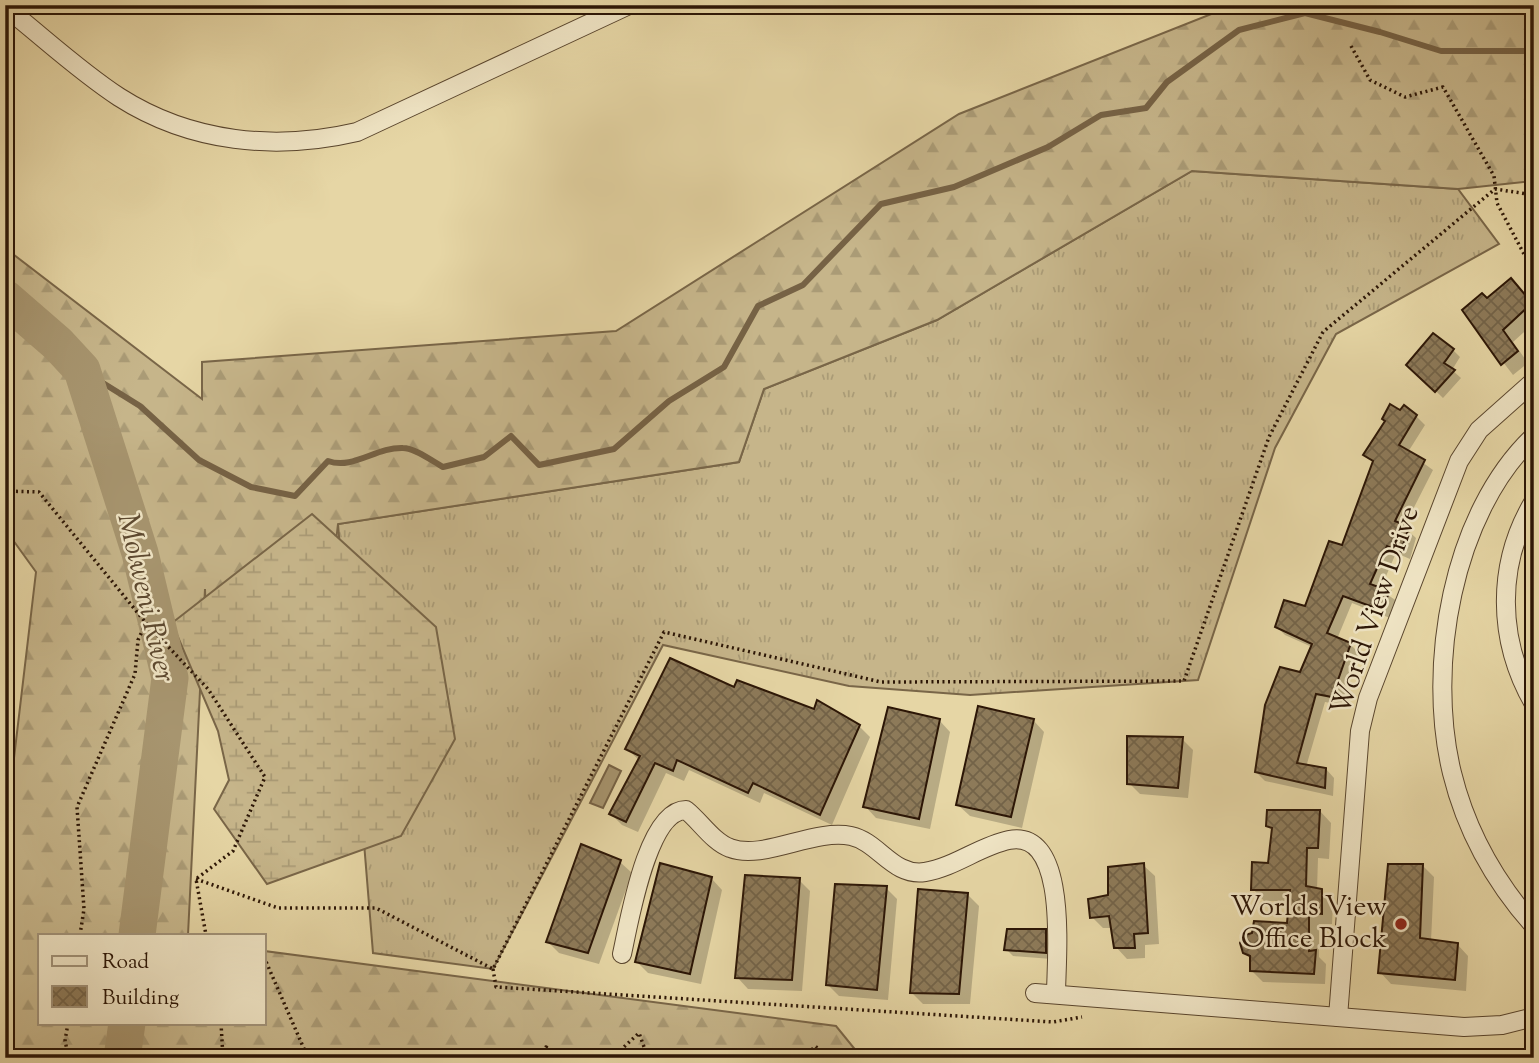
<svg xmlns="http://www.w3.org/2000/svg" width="1539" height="1063" font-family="'Sorts Mill Goudy',serif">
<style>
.grass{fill:url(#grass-tufts);stroke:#796648;stroke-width:2}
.forest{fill:url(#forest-firs);stroke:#796648;stroke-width:2}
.wetland{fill:url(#wetland-marsh);stroke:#796648;stroke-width:2}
.water{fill:#a7956f;stroke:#766245;stroke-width:2}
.shadow{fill:#0003}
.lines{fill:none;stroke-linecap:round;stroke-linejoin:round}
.stream{stroke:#766245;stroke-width:6}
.river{stroke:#a7956f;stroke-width:37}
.building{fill:url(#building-cross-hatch);stroke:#2c1606;stroke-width:2}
.minor-casing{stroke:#5a462e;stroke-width:20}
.path{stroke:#2c1606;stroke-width:3.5;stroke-dasharray:2 3.5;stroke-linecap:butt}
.minor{stroke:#efe4c4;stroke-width:18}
.poi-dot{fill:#8f2418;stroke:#efe4c4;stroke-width:2.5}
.labels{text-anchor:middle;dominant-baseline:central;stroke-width:5;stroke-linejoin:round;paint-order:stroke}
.street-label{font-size:28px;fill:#2c1606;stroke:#efe4c4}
.poi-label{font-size:28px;fill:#2c1606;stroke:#efe4c4;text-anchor:end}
.water-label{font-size:30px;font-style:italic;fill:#5d4930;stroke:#efe4c4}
</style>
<defs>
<pattern id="grass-tufts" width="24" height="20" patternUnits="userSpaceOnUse" patternTransform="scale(1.75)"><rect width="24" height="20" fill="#c6b58a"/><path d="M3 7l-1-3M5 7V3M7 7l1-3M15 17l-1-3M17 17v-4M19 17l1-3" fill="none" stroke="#aa9b76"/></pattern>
<pattern id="forest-firs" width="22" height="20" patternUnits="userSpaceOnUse" patternTransform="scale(1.75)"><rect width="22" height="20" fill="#c6b58a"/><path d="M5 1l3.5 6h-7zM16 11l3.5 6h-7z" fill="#aa9b76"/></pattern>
<pattern id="wetland-marsh" width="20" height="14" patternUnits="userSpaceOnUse" patternTransform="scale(1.75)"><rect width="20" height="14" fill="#c6b58a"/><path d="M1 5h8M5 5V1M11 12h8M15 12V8" fill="none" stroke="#aa9b76"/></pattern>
<pattern id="building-cross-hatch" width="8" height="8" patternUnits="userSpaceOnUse" patternTransform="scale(1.75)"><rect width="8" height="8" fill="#8d7a59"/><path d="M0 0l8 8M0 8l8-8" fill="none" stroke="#736348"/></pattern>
</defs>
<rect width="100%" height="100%" fill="#e6d6a5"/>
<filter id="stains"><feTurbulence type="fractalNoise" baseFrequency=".00286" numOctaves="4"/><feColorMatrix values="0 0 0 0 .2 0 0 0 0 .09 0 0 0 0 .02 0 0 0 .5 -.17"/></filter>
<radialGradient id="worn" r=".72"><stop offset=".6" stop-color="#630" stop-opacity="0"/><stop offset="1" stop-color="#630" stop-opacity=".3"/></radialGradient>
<path class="grass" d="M 1192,171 L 1458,189 L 1499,244 L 1336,334 L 1275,448 L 1198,680 L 970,695 L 849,686 L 663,645 L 493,969 L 373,953 L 338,524 L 739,462 L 764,389 L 937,320 Z"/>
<path class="forest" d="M 1234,5 L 1534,5 L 1534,181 L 1458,189 L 1192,171 L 937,320 L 764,389 L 739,462 L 338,524 L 316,717 L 208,689 L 205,589 L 188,935 L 40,935 L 40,1023 L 264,1023 L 264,951 L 836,1026 L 862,1058 L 5,1058 L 5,834 L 36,572 L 5,529 L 5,248 L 202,399 L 202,362 L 616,331 L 959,114 Z"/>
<path class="wetland" d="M 312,514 L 436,627 L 455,739 L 401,836 L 267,884 L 214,809 L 229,780 L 218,731 L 172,623 Z"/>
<path class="water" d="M 609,765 L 621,771 L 603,808 L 590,803 Z"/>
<g class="shadow">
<path d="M 1522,292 L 1534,305 L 1534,323 L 1513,342 L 1528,363 L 1513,375 L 1464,311 L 1487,300 Z"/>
<path d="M 1453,350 L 1460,357 L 1452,370 L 1461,378 L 1443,398 L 1409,365 Z"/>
<path d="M 1416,416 L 1425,425 L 1408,452 L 1433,470 L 1404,527 L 1416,538 L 1410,559 L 1396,553 L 1380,590 L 1397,601 L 1390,618 L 1352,603 L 1337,639 L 1350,644 L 1359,653 L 1355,666 L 1341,705 L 1325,702 L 1306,767 L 1326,769 L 1334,778 L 1333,796 L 1265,781 L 1256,772 L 1312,647 L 1285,635 L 1277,627 L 1306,608 L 1343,547 L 1374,463 L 1365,455 Z"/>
<path d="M 735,689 L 859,726 L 870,737 L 832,825 L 764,793 L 760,803 L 689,770 L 684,781 L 666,773 L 638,832 L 622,825 L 611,814 L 639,760 L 627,749 Z"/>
<path d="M 939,720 L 950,732 L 930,829 L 876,818 L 865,806 Z"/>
<path d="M 1033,720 L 1044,732 L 1022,828 L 970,816 L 958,805 Z"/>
<path d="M 1182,739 L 1193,750 L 1188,798 L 1140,794 L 1129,783 Z"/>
<path d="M 1320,811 L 1331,823 L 1329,859 L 1318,858 L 1317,890 L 1333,902 L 1332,924 L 1319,924 L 1319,957 L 1326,964 L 1325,984 L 1263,982 L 1252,971 L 1251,959 L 1245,952 L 1289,925 L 1291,901 L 1264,901 L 1253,889 L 1269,865 L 1273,830 L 1268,825 Z"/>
<path d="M 620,862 L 632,873 L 599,964 L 559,953 L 548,942 Z"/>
<path d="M 1143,865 L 1155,876 L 1159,944 L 1145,945 L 1145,958 L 1127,959 L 1116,947 L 1113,928 L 1103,928 L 1092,917 Z"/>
<path d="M 1423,866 L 1434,877 L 1431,941 L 1457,944 L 1468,956 L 1466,991 L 1391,984 L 1380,972 Z"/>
<path d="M 711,878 L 722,890 L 701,984 L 648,973 L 637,962 Z"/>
<path d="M 799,880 L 810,891 L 802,991 L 748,989 L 737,977 Z"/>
<path d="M 886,888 L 897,899 L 888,1000 L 839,996 L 828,985 Z"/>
<path d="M 968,895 L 979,906 L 970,1004 L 923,1004 L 912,993 Z"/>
<path d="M 1045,931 L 1052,938 L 1052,959 L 1013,956 L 1006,949 Z"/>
</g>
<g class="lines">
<path class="stream" d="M 82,370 L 140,406 L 199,460 L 251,487 L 295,496 L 328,461 C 353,470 376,447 403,448 C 415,448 432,461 443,467 L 484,457 L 511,436 L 539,465 L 614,449 L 669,401 L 724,367 L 758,306 L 803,285 L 881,204 L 954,187 L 1048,147 L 1101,115 L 1146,108 L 1167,82 L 1239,30 L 1305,13 L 1380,32 L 1441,51 L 1534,51"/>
<g class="river">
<path d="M 5,298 L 58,344 L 82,370 L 140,553 L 170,678 L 137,935"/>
<path d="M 122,1058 L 127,1023"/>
</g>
</g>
<g class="building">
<path d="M 1511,278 L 1532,303 L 1503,330 L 1518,351 L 1501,365 L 1462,310 L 1482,293 L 1487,298 Z"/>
<path d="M 1433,333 L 1454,349 L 1444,363 L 1455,370 L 1435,392 L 1406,365 Z"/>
<path d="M 1390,404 L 1400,410 L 1404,405 L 1417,415 L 1399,445 L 1425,460 L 1395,521 L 1409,527 L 1401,552 L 1387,546 L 1370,584 L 1390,591 L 1381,610 L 1343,596 L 1327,633 L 1351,643 L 1332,697 L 1316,694 L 1297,763 L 1326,768 L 1325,788 L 1255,772 L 1265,705 L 1280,667 L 1300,672 L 1312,644 L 1275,627 L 1284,600 L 1305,606 L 1329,541 L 1342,545 L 1373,461 L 1363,455 L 1385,421 L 1382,419 Z"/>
<path d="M 670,658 L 734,687 L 737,680 L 814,709 L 817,700 L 860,725 L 820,815 L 753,783 L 748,793 L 677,760 L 673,771 L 655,763 L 626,822 L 609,814 L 640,756 L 625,749 Z"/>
<path d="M 978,706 L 1034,719 L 1011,817 L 956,805 Z"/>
<path d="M 888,707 L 940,719 L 919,819 L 863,807 Z"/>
<path d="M 1127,736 L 1183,737 L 1178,788 L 1127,784 Z"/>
<path d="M 1267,810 L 1320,810 L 1318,848 L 1307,848 L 1306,886 L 1322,889 L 1322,914 L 1309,913 L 1309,951 L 1316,950 L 1314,974 L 1250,971 L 1250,956 L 1243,953 L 1240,943 L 1245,935 L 1252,933 L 1254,921 L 1287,923 L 1290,890 L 1251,890 L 1252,862 L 1268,863 L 1272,828 L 1266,826 Z"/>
<path d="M 581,844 L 621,860 L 588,953 L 546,942 Z"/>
<path d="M 660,863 L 712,877 L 690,974 L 635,962 Z"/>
<path d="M 1144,863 L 1148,933 L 1134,934 L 1135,948 L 1114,948 L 1109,916 L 1090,918 L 1088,899 L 1108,895 L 1108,867 Z"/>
<path d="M 1388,864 L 1423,864 L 1420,938 L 1458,943 L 1455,980 L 1378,973 Z"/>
<path d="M 745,875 L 800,878 L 792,980 L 735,978 Z"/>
<path d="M 835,884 L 887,886 L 877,990 L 826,985 Z"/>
<path d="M 918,889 L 968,893 L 959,994 L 910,993 Z"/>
<path d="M 1007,929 L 1046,929 L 1046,953 L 1004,950 Z"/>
</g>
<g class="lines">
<defs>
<g id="minor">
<path d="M 5,7 C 43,37 79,71 119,97 C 191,143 276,151 357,132 L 629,5"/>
<path d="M 1534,436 C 1452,513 1426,667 1452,773 C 1466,830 1495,882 1534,926"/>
<path d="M 1534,501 C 1496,564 1497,640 1534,704"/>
<path d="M 622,954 C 629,923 647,810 686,810 C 700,821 713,842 730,848 C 763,861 814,828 851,836 C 879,842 893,877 925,872 C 955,867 980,846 1009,840 C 1070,828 1056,961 1056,994"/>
<path d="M 1035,993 L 1464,1027 L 1502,1025 L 1534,1017"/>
<path d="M 1338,1017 L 1360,731 L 1368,698 L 1459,461 L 1479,430 L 1534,381"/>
</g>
</defs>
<use href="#minor" class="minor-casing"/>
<g class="path">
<path d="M 1351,46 L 1370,80 L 1405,97 L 1443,87 L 1494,176 L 1497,203 L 1534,273"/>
<path d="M 5,491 L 39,492 L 146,623 L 138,640 L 135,674 L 77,807 L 84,909 L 80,935"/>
<path d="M 146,623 L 208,689 L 265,777 L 233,851 L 196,879 L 206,935"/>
<path d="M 196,879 L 278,908 L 376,908 L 493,969 L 664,632 L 881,682 L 1184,681 L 1269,437 L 1323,332 L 1495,189 L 1534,195"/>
<path d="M 264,957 L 308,1058"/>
<path d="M 493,969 L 496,987 L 1053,1022 L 1082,1017"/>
<path d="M 68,1023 L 65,1041 L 69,1058"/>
<path d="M 221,1023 L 223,1058"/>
<path d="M 544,1058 L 546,1047 L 560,1058"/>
<path d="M 612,1058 L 639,1033 L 648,1058"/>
<path d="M 805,1058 L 815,1046 L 830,1058"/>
</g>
<use href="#minor" class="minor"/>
</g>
<circle class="poi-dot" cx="1401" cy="924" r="7"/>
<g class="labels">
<g class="street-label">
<text transform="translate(1376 611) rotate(-71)">World View Drive</text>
</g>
<g class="poi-label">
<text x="1387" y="908">Worlds View<tspan x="1387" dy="32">Office Block</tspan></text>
</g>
<g class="water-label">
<text transform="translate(145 598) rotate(77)">Molweni River</text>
</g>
</g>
<rect width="1539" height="1063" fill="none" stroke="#e6d6a5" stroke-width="28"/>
<rect x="7" y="7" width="1525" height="1049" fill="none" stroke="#2c1606" stroke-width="3.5"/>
<rect x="14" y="14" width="1511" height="1035" fill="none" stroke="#2c1606" stroke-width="2"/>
<rect x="38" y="934" width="228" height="91" fill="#efe4c4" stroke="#a19278" stroke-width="2"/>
<rect x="52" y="956" width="35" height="10" fill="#efe4c4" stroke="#a19278" stroke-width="2"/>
<text x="102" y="968" font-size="21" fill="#2c1606">Road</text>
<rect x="52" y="986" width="35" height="21" fill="url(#building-cross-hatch)" stroke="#a19278" stroke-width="2"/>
<text x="102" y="1004" font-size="21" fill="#2c1606">Building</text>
<rect width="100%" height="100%" filter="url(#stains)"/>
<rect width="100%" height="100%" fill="url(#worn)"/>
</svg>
